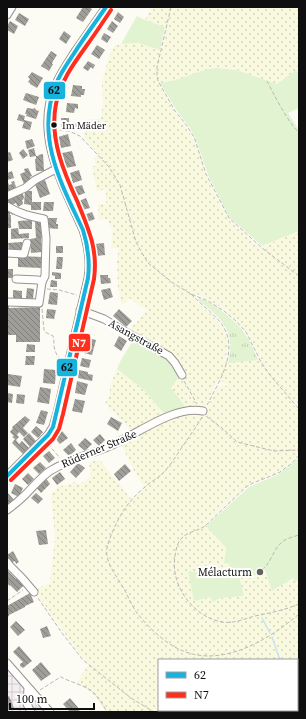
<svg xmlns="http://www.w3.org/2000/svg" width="306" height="719" font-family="'Source Serif 4',serif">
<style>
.industrial{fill:url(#industrial-grid)}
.farmland{fill:url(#farmland-dots);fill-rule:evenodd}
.grass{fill:url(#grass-tufts)}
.garden{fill:#e2f3d2}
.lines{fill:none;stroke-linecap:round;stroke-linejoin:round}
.stream{stroke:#c8e2f9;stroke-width:1.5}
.building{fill:url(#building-back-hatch)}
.minor-casing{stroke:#969592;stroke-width:9}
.path{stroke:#b9b9b8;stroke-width:1;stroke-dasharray:4 2;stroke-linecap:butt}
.minor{stroke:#fffefd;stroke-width:7}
.bus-1-casing{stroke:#fff;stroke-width:7}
.bus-2-casing{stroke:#fff;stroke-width:7}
.bus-1{stroke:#17b3dd;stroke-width:4}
.bus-2{stroke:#ff2e1d;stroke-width:4}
.bus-dot{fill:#0f0f0f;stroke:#fff;stroke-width:1.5}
.poi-dot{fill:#62625f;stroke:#fff;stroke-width:1.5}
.labels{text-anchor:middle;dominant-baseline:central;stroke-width:4;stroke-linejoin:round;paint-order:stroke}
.bus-label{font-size:10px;fill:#0f0f0f;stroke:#fff;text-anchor:start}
.street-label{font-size:11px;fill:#0f0f0f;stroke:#fff}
.poi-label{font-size:11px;fill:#0f0f0f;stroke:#fff;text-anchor:end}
.line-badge{stroke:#fff;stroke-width:1.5}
.badge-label{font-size:11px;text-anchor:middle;font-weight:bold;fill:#fff}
.pale-badge-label{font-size:11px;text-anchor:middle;font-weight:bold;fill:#111}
</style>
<defs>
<pattern id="industrial-grid" width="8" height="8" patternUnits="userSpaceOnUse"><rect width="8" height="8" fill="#f4eef1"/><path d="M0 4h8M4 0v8" fill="none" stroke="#d0cbcd"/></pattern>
<pattern id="farmland-dots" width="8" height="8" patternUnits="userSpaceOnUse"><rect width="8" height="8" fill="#f9f9df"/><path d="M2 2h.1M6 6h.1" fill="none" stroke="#d4d4be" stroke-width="1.8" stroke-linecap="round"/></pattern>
<pattern id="grass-tufts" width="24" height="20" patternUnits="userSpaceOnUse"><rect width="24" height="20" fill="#e2f3d2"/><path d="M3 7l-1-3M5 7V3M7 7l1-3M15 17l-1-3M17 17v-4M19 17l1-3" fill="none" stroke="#c1cfb3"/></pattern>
<pattern id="building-back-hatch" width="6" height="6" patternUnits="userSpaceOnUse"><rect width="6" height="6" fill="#a09e99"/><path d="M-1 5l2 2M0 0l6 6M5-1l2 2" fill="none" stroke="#817f7b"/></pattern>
</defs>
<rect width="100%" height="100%" fill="#fcfbf4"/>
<path class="industrial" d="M 7,669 L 45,712 L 7,712 Z"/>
<path class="farmland" d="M 152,7 L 299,7 L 299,74 L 296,70 L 277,84 L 237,70 L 217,68 L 209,69 L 199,72 L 178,80 L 158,84 L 175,112 L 193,138 L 207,178 L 219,203 L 230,221 L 245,234 L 260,248 L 299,231 L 299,406 L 296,401 L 292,404 L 297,408 L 299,413 L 299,453 L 288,464 L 279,471 L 271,476 L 254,482 L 246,486 L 205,524 L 226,548 L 224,563 L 230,564 L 229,577 L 188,571 L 194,601 L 210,597 L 213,602 L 220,598 L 244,596 L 239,576 L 257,575 L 266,569 L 273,591 L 293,578 L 295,582 L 299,580 L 299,712 L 106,712 L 92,693 L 85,688 L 76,684 L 89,664 L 78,652 L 34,590 L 50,583 L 55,537 L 51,494 L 58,487 L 75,482 L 79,485 L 91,476 L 89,462 L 100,460 L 132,500 L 145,488 L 134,471 L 120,442 L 135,434 L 132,429 L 129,429 L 124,423 L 105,403 L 109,397 L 111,383 L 117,369 L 144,390 L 167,418 L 188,412 L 187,409 L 170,388 L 180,375 L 199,408 L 198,411 L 200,412 L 204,412 L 218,387 L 223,385 L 227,386 L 228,384 L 222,382 L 221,380 L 218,379 L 207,404 L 203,408 L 200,408 L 183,378 L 184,376 L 172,356 L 136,336 L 128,330 L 139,320 L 147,310 L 129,298 L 122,305 L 118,289 L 117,261 L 119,248 L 111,248 L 113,229 L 107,219 L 99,220 L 98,204 L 106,204 L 106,189 L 97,191 L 92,167 L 97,165 L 94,159 L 99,155 L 84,137 L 86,119 L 101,119 L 103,103 L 102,83 L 108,59 L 115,45 L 139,43 L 162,50 L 167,28 L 145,20 ZM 197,294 L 222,308 L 240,324 L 249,335 L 261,359 L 258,360 L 225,362 L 228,346 L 225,332 L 213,316 L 193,299 ZM 159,660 L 297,660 L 297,710 L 159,710 Z"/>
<path class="grass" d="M 198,298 C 204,299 210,303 215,306 C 226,314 238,323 245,334 C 251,342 254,351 258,360 L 228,363 C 236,332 222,318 199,301 Z"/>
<g class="garden">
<path d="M 137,16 L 145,20 L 165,27 L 160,50 L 139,43 L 121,44 Z"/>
<path d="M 217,68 L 237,70 L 277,84 L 296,70 L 299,74 L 299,108 L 288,113 L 299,130 L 299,231 L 262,246 L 229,217 L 209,177 L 194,135 L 190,128 L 177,111 L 160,83 C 166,82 173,81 179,79 C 192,75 203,69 217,68 Z"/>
<path d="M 134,339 L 168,357 L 180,375 L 171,388 L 187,409 L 166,416 L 144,390 L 117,369 L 121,360 Z"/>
<path d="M 299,457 L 299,580 L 295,582 L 293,578 L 272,591 L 265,569 L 257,575 L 239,576 L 244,596 L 220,598 L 213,602 L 210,597 L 194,601 L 188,571 L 229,577 L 230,564 L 224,563 L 226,548 L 206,526 L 249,487 L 277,475 L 288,467 Z"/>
</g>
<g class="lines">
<g class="stream">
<path d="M 262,618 L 270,633"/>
<path d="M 272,637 L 280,660"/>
<path d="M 290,710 L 291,712"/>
</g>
</g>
<g class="building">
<path d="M 83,7 L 89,7 L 92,9 L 83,22 L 76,18 Z"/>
<path d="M 118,12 L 124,17 L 120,23 L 114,19 Z"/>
<path d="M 19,13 L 29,19 L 25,26 L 15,20 Z"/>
<path d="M 10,21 L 18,26 L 14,34 L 7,30 L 7,26 Z"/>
<path d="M 112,21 L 118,26 L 113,33 L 107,29 Z"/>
<path d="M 64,31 L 71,36 L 66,44 L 59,39 Z"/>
<path d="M 104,33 L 111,37 L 107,43 L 101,39 Z"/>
<path d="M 97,45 L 105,50 L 99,59 L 91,54 Z"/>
<path d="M 51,51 L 57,55 L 53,61 L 52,64 L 53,64 L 49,71 L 41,66 Z"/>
<path d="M 88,61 L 95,65 L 93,69 L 91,67 L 88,71 L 83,68 Z"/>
<path d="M 32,72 L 43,78 L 37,88 L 30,84 L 30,83 L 28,82 L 30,79 L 28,77 Z"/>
<path d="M 73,85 L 82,86 L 82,89 L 85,89 L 84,95 L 81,95 L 81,97 L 71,96 Z"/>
<path d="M 26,93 L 39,97 L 36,105 L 23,100 Z"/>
<path d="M 67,103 L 78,104 L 78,109 L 75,108 L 74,113 L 66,112 Z"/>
<path d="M 27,108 L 29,108 L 32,109 L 35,108 L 36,110 L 39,111 L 36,119 L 26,116 L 27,114 L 25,114 Z"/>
<path d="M 19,114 L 25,116 L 24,120 L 32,122 L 30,130 L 22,128 L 24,122 L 17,120 Z"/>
<path d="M 61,118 L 69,118 L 69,126 L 61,127 Z"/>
<path d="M 73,122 L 81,127 L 78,131 L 70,126 Z"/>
<path d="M 68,134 L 71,146 L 61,148 L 58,137 Z"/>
<path d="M 32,139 L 35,146 L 27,149 L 25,141 Z"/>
<path d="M 34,148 L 36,156 L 30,157 L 28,150 Z"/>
<path d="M 23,149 L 28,155 L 23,159 L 19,153 Z"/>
<path d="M 72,151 L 76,166 L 66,168 L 62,153 Z"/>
<path d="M 10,152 L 13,160 L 7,162 L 7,153 Z"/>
<path d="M 43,154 L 44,171 L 36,171 L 35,159 L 36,159 L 36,156 L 39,156 L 38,155 Z"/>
<path d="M 28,168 L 32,176 L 30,177 L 31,182 L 24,184 L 20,174 L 25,172 L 24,169 Z"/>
<path d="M 79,170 L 82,180 L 73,183 L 70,173 Z"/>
<path d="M 12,171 L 14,178 L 7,180 L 9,185 L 12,184 L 11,182 L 14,181 L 17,190 L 7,194 L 7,173 Z"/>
<path d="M 45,180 L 50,194 L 40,198 L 35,184 Z"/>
<path d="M 82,185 L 85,193 L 77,196 L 74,187 Z"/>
<path d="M 25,191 L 32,191 L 32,202 L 41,202 L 41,210 L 31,210 L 31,205 L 24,204 Z"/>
<path d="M 22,192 L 24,197 L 23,200 L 22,200 L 23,204 L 18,207 L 16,203 L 10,206 L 7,198 Z"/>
<path d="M 86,198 L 90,208 L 82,210 L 79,201 Z"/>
<path d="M 44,202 L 54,202 L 53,211 L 43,211 Z"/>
<path d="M 7,210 L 15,212 L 13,215 L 10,213 L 10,215 L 11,215 L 11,228 L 7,228 Z"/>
<path d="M 92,212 L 95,219 L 87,222 L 84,215 Z"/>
<path d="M 48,218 L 57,218 L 56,224 L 58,224 L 58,229 L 47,228 Z"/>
<path d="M 32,220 L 32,229 L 19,229 L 18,221 Z"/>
<path d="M 42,221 L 43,237 L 41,238 L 42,252 L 31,253 L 30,239 L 36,238 L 35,222 Z"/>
<path d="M 18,228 L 19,234 L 29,233 L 29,238 L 11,239 L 11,229 Z"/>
<path d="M 22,242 L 23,250 L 9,251 L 8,243 Z"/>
<path d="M 104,243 L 105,255 L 96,256 L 94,244 Z"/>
<rect x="56" y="246" width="7" height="7"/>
<path d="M 18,256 L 43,257 L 42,268 L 18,267 Z"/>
<path d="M 57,257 L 63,257 L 62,269 L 56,269 Z"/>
<rect x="7" y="269" width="6" height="9"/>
<path d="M 52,272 L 61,273 L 61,279 L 55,279 L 55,276 L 52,275 Z"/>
<path d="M 100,275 L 108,275 L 108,278 L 110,278 L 111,283 L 101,284 Z"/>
<path d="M 51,280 L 57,281 L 57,287 L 50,287 Z"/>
<path d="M 27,288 L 34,289 L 33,299 L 26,298 Z"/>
<path d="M 110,288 L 113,297 L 104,300 L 101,290 Z"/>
<path d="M 13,290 L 22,291 L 22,298 L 13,298 Z"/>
<path d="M 50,292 L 58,293 L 57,305 L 48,304 Z"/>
<path d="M 7,306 L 9,306 L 9,308 L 40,307 L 40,342 L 16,342 L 16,335 L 7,335 Z"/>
<path d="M 47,309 L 56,310 L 54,319 L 46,318 Z"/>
<path d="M 119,309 L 132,321 L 126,327 L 113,316 Z"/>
<path d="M 119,336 L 127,341 L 121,351 L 114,346 Z"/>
<path d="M 87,338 L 96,340 L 92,355 L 84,353 Z"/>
<path d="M 27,344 L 35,345 L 35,352 L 26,352 Z"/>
<path d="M 26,356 L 35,356 L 34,365 L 25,365 Z"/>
<path d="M 82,358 L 91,360 L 89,368 L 80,366 Z"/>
<path d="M 44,369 L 56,370 L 55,384 L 43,383 Z"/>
<path d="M 79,370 L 88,372 L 88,374 L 93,375 L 92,381 L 78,378 Z"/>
<path d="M 8,374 L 22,376 L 20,387 L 7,385 Z"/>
<path d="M 77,381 L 88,384 L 85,395 L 75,393 Z"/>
<path d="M 40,387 L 51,389 L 49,404 L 37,402 Z"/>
<path d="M 7,393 L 13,394 L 12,403 L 7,402 Z"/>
<path d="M 17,394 L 25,395 L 24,404 L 16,403 Z"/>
<path d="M 75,399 L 85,401 L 82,413 L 72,411 Z"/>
<path d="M 41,410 L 48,412 L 44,425 L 36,423 Z"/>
<path d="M 25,416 L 30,420 L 23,428 L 28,433 L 24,437 L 19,432 L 17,435 L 19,437 L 16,440 L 19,444 L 22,441 L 29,448 L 23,454 L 12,443 L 15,439 L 12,437 L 14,436 L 10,432 L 13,428 L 12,427 Z"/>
<path d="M 111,417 L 122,423 L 118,431 L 107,424 Z"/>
<path d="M 36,426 L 43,432 L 38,438 L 31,432 Z"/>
<path d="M 62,431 L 68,438 L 60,444 L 55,438 Z"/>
<path d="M 29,433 L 36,441 L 30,447 L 23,439 Z"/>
<path d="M 100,434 L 105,440 L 99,446 L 93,440 Z"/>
<path d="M 85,438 L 92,444 L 85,451 L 78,445 Z"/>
<path d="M 71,443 L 76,450 L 69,456 L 63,450 Z"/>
<path d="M 49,451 L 55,458 L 49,463 L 43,456 Z"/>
<path d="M 40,462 L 46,468 L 39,474 L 33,468 Z"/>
<path d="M 78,463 L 85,468 L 76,478 L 70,472 Z"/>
<path d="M 125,464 L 131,471 L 119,481 L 114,474 Z"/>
<path d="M 60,472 L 65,479 L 57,485 L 52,478 Z"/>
<path d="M 28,473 L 34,479 L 28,485 L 22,479 Z"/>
<path d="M 45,477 L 50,484 L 41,493 L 35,486 Z"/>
<path d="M 15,484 L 23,488 L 19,497 L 11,493 Z"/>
<path d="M 7,492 L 14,500 L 7,506 Z"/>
<path d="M 36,493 L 43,499 L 38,504 L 31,498 Z"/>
<path d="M 46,530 L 48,544 L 39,545 L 36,531 Z"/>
<path d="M 13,551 L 19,562 L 16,564 L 15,561 L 11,563 L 7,556 L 7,555 Z"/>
<path d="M 7,570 L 16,579 L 17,578 L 24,585 L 17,592 L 10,585 L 10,586 L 7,583 Z"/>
<path d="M 30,593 L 34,602 L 25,606 L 25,607 L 9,615 L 9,616 L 7,617 L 7,606 Z"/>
<path d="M 16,621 L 25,630 L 18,636 L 10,627 Z"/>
<path d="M 47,626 L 51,636 L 43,638 L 40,629 Z"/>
<path d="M 19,646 L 32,661 L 23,668 L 20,666 L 20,664 L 23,662 L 13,652 Z"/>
<path d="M 41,662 L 51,674 L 41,681 L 32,670 Z"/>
<path d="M 9,696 L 14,708 L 7,711 L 7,697 Z"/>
<path d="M 70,698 L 80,710 L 77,712 L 70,712 L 63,704 Z"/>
</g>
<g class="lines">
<defs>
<g id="minor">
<path d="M 7,15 L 12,7"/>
<path d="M 7,196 L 25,188 L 35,180 L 56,169"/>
<path d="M 7,206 C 20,214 29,216 44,219 L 46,238 L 45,276 L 42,282 L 39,303 L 7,302"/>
<path d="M 7,253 L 24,254 L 27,243"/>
<path d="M 16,279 L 38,280 L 42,282"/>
<path d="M 80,310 L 104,319 L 131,335 L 169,356 L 175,363 L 182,375"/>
<path d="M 7,476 L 48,435 L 53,427 L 57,413 L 88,278 C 91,262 88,246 83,230 C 63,185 33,133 56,84 C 61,72 69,61 76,50 C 86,36 96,21 106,7"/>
<path d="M 7,510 C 14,505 20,500 26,494 C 34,486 41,477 50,471 C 69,459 90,455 110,446 C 136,435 174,405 203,411"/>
<path d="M 7,562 L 10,566 L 22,578 L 34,592"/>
<path d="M 7,663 L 50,712"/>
<path d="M 28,688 L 27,704 L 31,712"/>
</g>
</defs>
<use href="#minor" class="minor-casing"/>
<g class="path">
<path d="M 171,7 L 157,67 L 157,76 L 158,81 L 175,111 L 187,126 L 194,137 L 206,174 L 229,218 L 262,248 L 299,276"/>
<path d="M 267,81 C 272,91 291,128 299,132"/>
<path d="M 54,130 L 69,131 L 80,136 L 109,167 L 120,185 L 136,242 L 142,253 L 148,263 L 173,283 L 191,294 L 208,301 L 224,311 L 236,321 L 246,332 L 261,362 L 269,374 L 299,409"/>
<path d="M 47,289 L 59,290 L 77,295"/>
<path d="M 191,294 C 200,304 211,311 220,322 C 241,348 220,380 207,405"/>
<path d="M 42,309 L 44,330 L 45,332 L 53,336 C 54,339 54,342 54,346 C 55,353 58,357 62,362"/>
<path d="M 184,381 L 197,404"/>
<path d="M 206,416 L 222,428 L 237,442 L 274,451 L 299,450"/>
<path d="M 202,417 C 198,425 192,432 187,440 C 179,451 172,464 162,474 C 157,479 150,482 145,487 C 129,500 120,514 112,533 C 110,538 108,543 107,548 C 104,562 119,579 125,591 C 129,598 132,606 137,613 C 150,629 168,647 189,653 C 227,665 271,638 299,614"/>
<path d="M 48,444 L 60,458"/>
<path d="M 299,455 L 292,463 L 280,472 L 271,476 L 253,483 L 246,487 L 205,526 C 198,531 186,532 181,539 C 177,543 176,550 175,556 C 170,585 193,617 222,622 C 233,624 244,619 255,616 C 270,613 285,610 299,604"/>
<path d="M 256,571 C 269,572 272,550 281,543 C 286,538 293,537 299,535"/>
<path d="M 38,598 L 62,633 L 83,660 L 131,698 L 154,712"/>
<path d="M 7,601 L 23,590"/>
<path d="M 40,690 L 59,678 L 61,677 C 70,682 87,686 94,693 C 99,698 103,705 107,712"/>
<path d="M 297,698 L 299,697"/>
<path d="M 267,712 L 273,710"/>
</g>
<use href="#minor" class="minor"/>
<defs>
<path id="bus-1" d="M 7,476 L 48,435 L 53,427 L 88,278 C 90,261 88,246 83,230 C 61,183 35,137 56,84 C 60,74 67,64 73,55 C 83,39 95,23 106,7"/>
<path id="bus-2" d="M 11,480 L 53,439 L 59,429 L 63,414 L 94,279 C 98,250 89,230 78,203 C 64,173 49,138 56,104 C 60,82 74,63 87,45 C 95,34 103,22 111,10"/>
</defs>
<use href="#bus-1" class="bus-1-casing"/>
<use href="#bus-2" class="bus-2-casing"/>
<use href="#bus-1" class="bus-1"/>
<use href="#bus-2" class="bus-2"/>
</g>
<circle class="bus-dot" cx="54" cy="125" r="3.5"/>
<circle class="poi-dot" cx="260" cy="572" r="4"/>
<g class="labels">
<g class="bus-label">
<text x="62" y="125">Im Mäder</text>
</g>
<g class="street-label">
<text transform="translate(136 337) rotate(29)">Asangstraße</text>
<text transform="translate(99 449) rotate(-23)">Rüderner Straße</text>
</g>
<g class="poi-label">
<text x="252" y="572">Mélacturm</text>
</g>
</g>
<g class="line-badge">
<rect x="43" y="81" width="23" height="19" rx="4" fill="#17b3dd"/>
<rect x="68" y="333" width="23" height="19" rx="4" fill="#ff2e1d"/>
<rect x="56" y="358" width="22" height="19" rx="4" fill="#17b3dd"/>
</g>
<g class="badge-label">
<text x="79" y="347">N7</text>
</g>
<g class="pale-badge-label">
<text x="54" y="94">62</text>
<text x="67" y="371">62</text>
</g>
<rect width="306" height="719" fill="none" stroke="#0f0f0f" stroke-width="16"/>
<rect x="158" y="659" width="140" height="52" fill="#ffffff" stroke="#9f9f9f"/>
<rect x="166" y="672" width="20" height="6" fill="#17b3dd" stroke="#9f9f9f"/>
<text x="194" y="679" font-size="12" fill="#0f0f0f">62</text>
<rect x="166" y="692" width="20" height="6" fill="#ff2e1d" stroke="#9f9f9f"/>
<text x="194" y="699" font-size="12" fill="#0f0f0f">N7</text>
<path d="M10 703v6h84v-6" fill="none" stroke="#0f0f0f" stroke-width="2"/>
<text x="16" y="703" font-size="12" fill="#0f0f0f" stroke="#ffffff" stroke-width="3" paint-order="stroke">100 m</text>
</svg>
